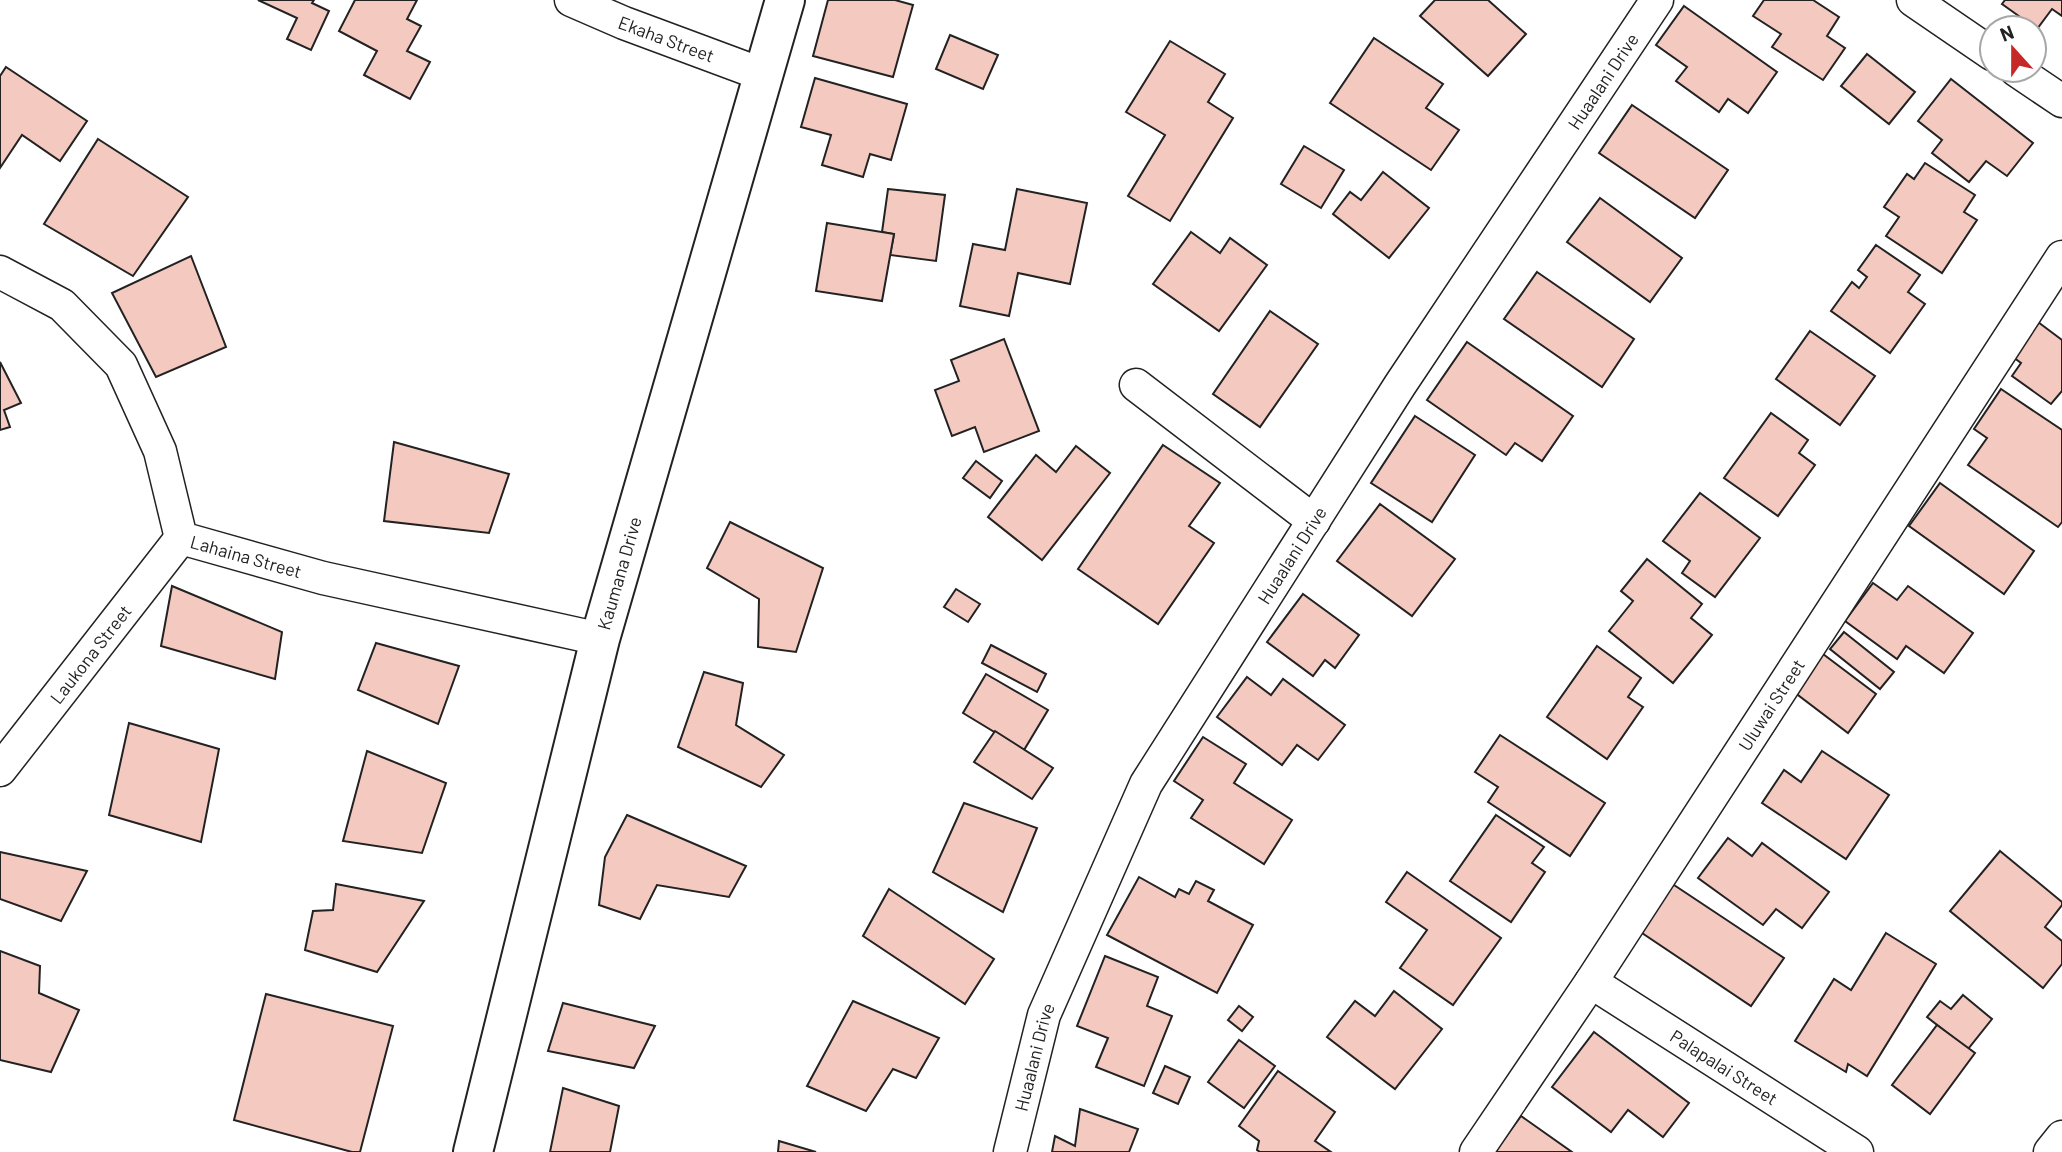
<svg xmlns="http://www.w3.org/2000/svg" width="2062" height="1152" font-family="Barlow,sans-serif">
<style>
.building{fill:#f3c9c0;stroke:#222;stroke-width:2}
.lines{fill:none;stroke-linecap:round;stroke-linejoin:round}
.street-casing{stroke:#222;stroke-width:35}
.secondary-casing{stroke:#222;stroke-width:42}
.street{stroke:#fff;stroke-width:32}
.secondary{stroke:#fff;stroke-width:38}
.labels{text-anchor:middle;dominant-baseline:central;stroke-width:5;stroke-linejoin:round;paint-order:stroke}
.street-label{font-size:18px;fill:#222;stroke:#fff}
</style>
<rect width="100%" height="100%" fill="#fff"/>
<g class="building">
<path d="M 258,0 L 314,0 L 312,3 L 329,11 L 311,50 L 287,39 L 297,18 Z"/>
<path d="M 355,0 L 417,0 L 407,19 L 421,26 L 407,51 L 430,62 L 410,99 L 364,75 L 377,51 L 339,31 Z"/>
<path d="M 828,0 L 895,0 L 913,5 L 893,77 L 813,56 Z"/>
<path d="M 1435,0 L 1488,0 L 1526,34 L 1488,76 L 1420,16 Z"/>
<path d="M 1764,0 L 1813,0 L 1839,17 L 1827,36 L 1845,48 L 1823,80 L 1772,47 L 1781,34 L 1753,16 Z"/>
<path d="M 2005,0 L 2062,0 L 2062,16 L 2052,9 L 2037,29 L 2002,4 Z"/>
<path d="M 1684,6 L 1777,72 L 1748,113 L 1728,99 L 1719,112 L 1676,81 L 1687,67 L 1656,45 Z"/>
<path d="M 950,35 L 998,55 L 983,89 L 936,69 Z"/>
<path d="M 1374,38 L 1443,84 L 1426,108 L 1459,130 L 1431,170 L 1330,103 Z"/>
<path d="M 1170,41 L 1225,74 L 1208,102 L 1233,118 L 1170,221 L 1128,196 L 1165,135 L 1126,112 Z"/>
<path d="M 1867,54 L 1915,92 L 1889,124 L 1841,86 Z"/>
<path d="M 6,67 L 87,121 L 60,161 L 22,135 L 0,168 L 0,76 Z"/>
<path d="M 815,78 L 907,104 L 891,160 L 870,154 L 863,177 L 822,165 L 831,135 L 801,127 Z"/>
<path d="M 1951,79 L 2033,143 L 2007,176 L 1986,161 L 1969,182 L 1932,153 L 1942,140 L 1918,121 Z"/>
<path d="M 1632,105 L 1728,170 L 1695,218 L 1599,153 Z"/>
<path d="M 98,139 L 188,197 L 133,276 L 44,224 Z"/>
<path d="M 1304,146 L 1344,170 L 1321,208 L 1281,184 Z"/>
<path d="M 1925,163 L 1975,195 L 1964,212 L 1977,220 L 1942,273 L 1886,236 L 1899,217 L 1884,207 L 1907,174 L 1914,179 Z"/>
<path d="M 1383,172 L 1429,208 L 1389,258 L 1333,214 L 1350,192 L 1361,200 Z"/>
<path d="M 888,189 L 945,195 L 936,261 L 890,255 L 894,234 L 882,232 Z"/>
<path d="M 1017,189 L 1087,203 L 1070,284 L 1018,273 L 1009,316 L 960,306 L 973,244 L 1005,250 Z"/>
<path d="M 1600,198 L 1682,258 L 1650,302 L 1567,242 Z"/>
<path d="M 827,223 L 894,234 L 882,301 L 816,291 Z"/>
<path d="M 1191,232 L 1220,253 L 1230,238 L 1267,265 L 1219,331 L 1153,284 Z"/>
<path d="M 1876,245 L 1920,275 L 1908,292 L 1925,304 L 1890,353 L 1831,311 L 1852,282 L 1859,288 L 1867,277 L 1858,270 Z"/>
<path d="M 191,256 L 226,347 L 156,377 L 112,293 Z"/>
<path d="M 1537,272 L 1634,339 L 1602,387 L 1504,319 Z"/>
<path d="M 1270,311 L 1318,344 L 1260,427 L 1213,394 Z"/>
<path d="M 2038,322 L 2062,340 L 2062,391 L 2051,404 L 2012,376 L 2021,363 L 2013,357 Z"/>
<path d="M 1810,331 L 1875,376 L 1840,425 L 1776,379 Z"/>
<path d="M 1004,339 L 1039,431 L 984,452 L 975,427 L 952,436 L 935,390 L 959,381 L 951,360 Z"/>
<path d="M 1467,342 L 1573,416 L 1542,461 L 1515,443 L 1506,455 L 1427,400 Z"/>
<path d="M 0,362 L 21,403 L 4,410 L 10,427 L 0,430 Z"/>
<path d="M 2001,389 L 2062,430 L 2062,522 L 2058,527 L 1968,465 L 1987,438 L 1974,429 Z"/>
<path d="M 1771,413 L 1808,440 L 1799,453 L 1815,465 L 1778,516 L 1724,478 Z"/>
<path d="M 1415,416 L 1475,455 L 1432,522 L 1371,483 Z"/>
<path d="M 394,442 L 509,474 L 489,533 L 384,521 Z"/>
<path d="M 1163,445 L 1220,483 L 1189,526 L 1214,543 L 1158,624 L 1078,569 Z"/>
<path d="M 1076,446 L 1110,473 L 1042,560 L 988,517 L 1036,455 L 1056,472 Z"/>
<path d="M 976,461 L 1002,481 L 990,498 L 963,478 Z"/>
<path d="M 1940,483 L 2034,551 L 2004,594 L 1909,526 Z"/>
<path d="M 1700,493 L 1760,538 L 1715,597 L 1682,573 L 1690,561 L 1663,541 Z"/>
<path d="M 1380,504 L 1455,559 L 1412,616 L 1337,561 Z"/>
<path d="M 730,522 L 823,568 L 796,652 L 758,647 L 759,599 L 707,568 Z"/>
<path d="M 1647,559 L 1702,604 L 1691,618 L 1712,635 L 1673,683 L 1609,631 L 1633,601 L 1621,591 Z"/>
<path d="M 1873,583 L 1897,600 L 1908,586 L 1973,633 L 1944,673 L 1906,646 L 1897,659 L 1845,621 Z"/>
<path d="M 172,586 L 282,632 L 275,679 L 161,646 Z"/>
<path d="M 956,589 L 980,604 L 968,622 L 944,607 Z"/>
<path d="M 1303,594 L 1359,635 L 1335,668 L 1325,660 L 1313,676 L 1267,642 Z"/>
<path d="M 1844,632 L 1894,672 L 1880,689 L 1830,649 Z"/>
<path d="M 376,643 L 459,666 L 438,724 L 358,690 Z"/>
<path d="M 991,645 L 1046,674 L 1037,692 L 982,663 Z"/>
<path d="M 1597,646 L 1641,678 L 1628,697 L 1643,707 L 1607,759 L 1547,717 Z"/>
<path d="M 1823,654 L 1876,694 L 1848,733 L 1794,692 Z"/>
<path d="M 704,672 L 743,683 L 736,725 L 784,755 L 761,787 L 678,747 Z"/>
<path d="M 986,674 L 1048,710 L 1024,750 L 963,713 Z"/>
<path d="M 1247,677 L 1271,695 L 1283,679 L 1345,725 L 1318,760 L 1297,745 L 1282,765 L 1217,717 Z"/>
<path d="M 129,723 L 219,749 L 201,842 L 109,815 Z"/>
<path d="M 995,731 L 1053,768 L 1032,799 L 974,762 Z"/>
<path d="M 1500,735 L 1605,803 L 1570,856 L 1488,802 L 1498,787 L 1475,772 Z"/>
<path d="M 1203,737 L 1246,764 L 1234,783 L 1292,820 L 1264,864 L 1191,818 L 1203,800 L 1174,781 Z"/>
<path d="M 367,751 L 446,783 L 422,853 L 343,841 Z"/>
<path d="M 1822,751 L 1889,795 L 1846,859 L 1762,803 L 1784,770 L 1801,782 Z"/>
<path d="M 964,803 L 1037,828 L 1003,912 L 933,872 Z"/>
<path d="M 627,815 L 746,866 L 729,897 L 657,885 L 640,919 L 599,905 L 605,857 Z"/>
<path d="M 1496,815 L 1544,847 L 1532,863 L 1545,872 L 1511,922 L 1450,881 Z"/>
<path d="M 1728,838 L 1752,856 L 1762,843 L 1829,892 L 1802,928 L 1776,909 L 1763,925 L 1698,878 Z"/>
<path d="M 2000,851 L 2062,902 L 2062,905 L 2045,927 L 2062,941 L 2062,964 L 2043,988 L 1950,911 Z"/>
<path d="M 0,852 L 87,871 L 61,921 L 0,899 Z"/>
<path d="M 1407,872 L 1501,938 L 1453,1005 L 1400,968 L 1427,930 L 1386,902 Z"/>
<path d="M 1139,877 L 1175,897 L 1179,889 L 1189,894 L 1196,881 L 1214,890 L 1208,901 L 1253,925 L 1217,993 L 1107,935 Z"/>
<path d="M 1671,883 L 1784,958 L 1751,1006 L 1639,931 Z"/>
<path d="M 336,884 L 424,901 L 377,972 L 305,950 L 313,911 L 333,910 Z"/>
<path d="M 889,889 L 994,959 L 965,1004 L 863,936 Z"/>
<path d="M 1886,933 L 1936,964 L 1867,1076 L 1848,1064 L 1846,1072 L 1795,1041 L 1834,979 L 1851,990 Z"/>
<path d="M 0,951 L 40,966 L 39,993 L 79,1010 L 51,1072 L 0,1060 Z"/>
<path d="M 1105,956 L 1158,977 L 1147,1006 L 1172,1016 L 1144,1086 L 1096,1067 L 1108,1038 L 1077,1026 Z"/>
<path d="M 1394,991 L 1442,1029 L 1395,1089 L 1327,1037 L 1355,1001 L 1375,1016 Z"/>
<path d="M 266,994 L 393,1026 L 360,1152 L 352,1152 L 234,1120 Z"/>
<path d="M 1963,995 L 1992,1019 L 1968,1049 L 1927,1017 L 1940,1001 L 1951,1009 Z"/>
<path d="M 853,1001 L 939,1038 L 916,1078 L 893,1069 L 866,1111 L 807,1086 Z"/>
<path d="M 563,1003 L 655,1026 L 634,1068 L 548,1051 Z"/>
<path d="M 1239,1006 L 1253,1017 L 1242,1031 L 1228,1020 Z"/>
<path d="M 1937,1025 L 1975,1053 L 1930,1114 L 1892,1085 Z"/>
<path d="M 1594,1032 L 1689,1103 L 1663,1137 L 1628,1110 L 1611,1132 L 1552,1087 Z"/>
<path d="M 1239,1040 L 1275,1066 L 1244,1108 L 1208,1082 Z"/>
<path d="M 1165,1066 L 1190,1077 L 1178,1104 L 1153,1093 Z"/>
<path d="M 1278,1071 L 1335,1112 L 1315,1141 L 1331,1152 L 1260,1152 L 1257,1150 L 1259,1141 L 1239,1126 Z"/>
<path d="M 563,1088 L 619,1106 L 610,1152 L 550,1152 Z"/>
<path d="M 1080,1109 L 1138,1129 L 1129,1152 L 1052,1152 L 1055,1136 L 1075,1146 Z"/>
<path d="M 1521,1116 L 1572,1152 L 1495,1152 Z"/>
<path d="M 779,1141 L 816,1152 L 778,1152 Z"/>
</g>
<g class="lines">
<defs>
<g id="street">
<path id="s1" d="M 571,0 L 624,23 L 764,75"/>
<path d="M 1913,0 L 1992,54"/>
<path d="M 2016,70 L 2062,101"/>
<path id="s2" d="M 0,272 L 62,305 L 121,365 L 160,451 L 181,538 L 323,578 L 600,639"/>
<path d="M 1136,385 L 1314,521"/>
<path id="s3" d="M 0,770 L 181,538"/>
<path id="s4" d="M 1591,982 L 1857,1152"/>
<path id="s5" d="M 1010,1152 L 1044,1015 L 1146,784 L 1400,385 L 1657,0"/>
<path id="s6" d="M 1476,1152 L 1591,982 L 2062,257"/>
<path d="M 2050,1152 L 2062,1137"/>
</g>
<g id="secondary">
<path id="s7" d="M 473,1152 L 600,639 L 785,0"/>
</g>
</defs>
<use href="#street" class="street-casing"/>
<use href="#secondary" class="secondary-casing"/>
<use href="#street" class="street"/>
<use href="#secondary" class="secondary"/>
</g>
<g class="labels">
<g class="street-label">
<text stroke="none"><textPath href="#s1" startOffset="103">Ekaha Street</textPath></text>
<text stroke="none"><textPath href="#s5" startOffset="1232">Huaalani Drive</textPath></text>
<text stroke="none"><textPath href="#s5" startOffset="665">Huaalani Drive</textPath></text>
<text stroke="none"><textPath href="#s2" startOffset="406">Lahaina Street</textPath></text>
<text stroke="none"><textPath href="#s7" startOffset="597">Kaumana Drive</textPath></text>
<text stroke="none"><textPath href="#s3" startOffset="147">Laukona Street</textPath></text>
<text stroke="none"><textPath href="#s6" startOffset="536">Uluwai Street</textPath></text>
<text stroke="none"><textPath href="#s5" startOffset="98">Huaalani Drive</textPath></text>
<text stroke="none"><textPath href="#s4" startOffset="158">Palapalai Street</textPath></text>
</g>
</g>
<g transform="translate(2013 49) rotate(339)"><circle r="33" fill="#ffffff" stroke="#a7a7a7" stroke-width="2"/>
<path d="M0-5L12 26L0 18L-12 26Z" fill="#c62828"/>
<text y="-10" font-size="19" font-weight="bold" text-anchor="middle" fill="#222222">N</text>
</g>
</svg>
